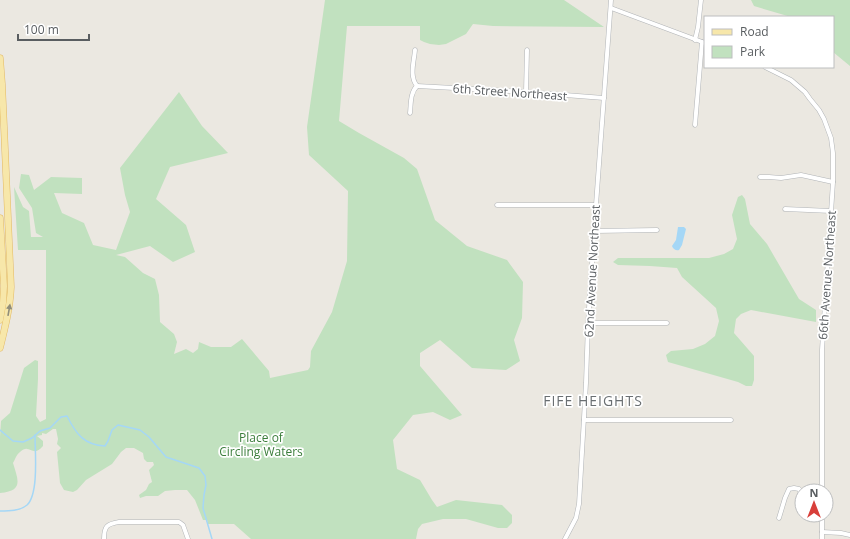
<svg xmlns="http://www.w3.org/2000/svg" width="850" height="539" font-family="'Open Sans',sans-serif">
<style>
.green{fill:#c1e1bf}
.water{fill:#a5d7f6}
.lines{fill:none;stroke-linecap:round;stroke-linejoin:round}
.stream{stroke:#a5d7f6;stroke-width:1.5}
.minor-casing{stroke:#b1b4b7;stroke-width:5}
.primary-casing{stroke:#e3b962;stroke-width:7}
.minor{stroke:#fff;stroke-width:4}
.primary{stroke:#f7e7aa;stroke-width:6}
.oneway{fill:#908d7a}
.labels{text-anchor:middle;dominant-baseline:central;stroke-width:3.5;stroke-linejoin:round;paint-order:stroke}
.street-label{font-size:12px;fill:#595d60;stroke:#fff}
.park-label{font-size:12px;fill:#3b7d3b;stroke:#fff}
.quarter-label{font-size:14px;letter-spacing:1px;fill:#6a6f72;stroke:#fff}
</style>
<rect width="100%" height="100%" fill="#ebe8e1"/>
<g class="green">
<path d="M 325,0 L 564,0 L 604,27 L 493,26 L 473,24 L 466,34 L 446,44 L 439,45 L 430,44 L 424,42 L 420,40 L 420,26 L 347,26 L 339,121 L 359,133 L 404,158 L 417,169 L 435,220 L 467,246 L 507,260 L 523,282 L 522,318 L 514,340 L 520,361 L 506,370 L 472,368 L 440,340 L 420,353 L 420,366 L 462,415 L 450,420 L 433,412 L 413,415 L 393,440 L 397,469 L 420,480 L 432,500 L 437,507 L 456,500 L 502,505 L 512,515 L 512,523 L 507,528 L 498,528 L 466,519 L 443,519 L 422,524 L 418,529 L 416,539 L 251,539 L 234,524 L 208,524 L 207,520 L 203,520 L 195,500 L 187,490 L 175,490 L 165,491 L 158,496 L 146,496 L 140,498 L 139,495 L 146,490 L 149,484 L 152,482 L 149,470 L 154,465 L 153,462 L 147,462 L 144,459 L 143,453 L 134,448 L 126,448 L 121,452 L 112,464 L 86,480 L 77,490 L 73,492 L 64,490 L 60,483 L 57,452 L 61,448 L 57,444 L 58,439 L 56,429 L 53,429 L 46,434 L 42,433 L 42,435 L 37,436 L 43,441 L 43,446 C 32,459 30,442 20,452 C 16,455 15,460 13,463 C 18,480 24,491 0,493 L 0,437 L 1,421 L 10,413 L 24,368 L 35,360 L 38,361 L 38,379 L 36,416 L 40,422 L 46,419 L 46,250 L 18,250 L 14,187 L 23,207 L 29,211 L 31,237 L 43,237 L 36,233 L 32,208 L 19,188 L 21,174 L 29,175 L 34,190 L 51,177 L 82,178 L 82,194 L 54,193 L 62,213 L 84,223 L 93,245 L 116,250 L 130,212 L 125,195 L 120,168 L 179,92 L 202,126 L 228,153 L 170,167 L 156,199 L 186,225 L 195,252 L 173,262 L 150,246 L 116,255 L 125,257 L 143,273 L 155,279 L 159,295 L 160,322 L 174,334 L 177,342 L 174,354 L 186,349 L 193,353 L 198,349 L 199,342 L 211,347 L 231,347 L 242,339 L 269,371 L 270,378 L 308,370 L 310,367 L 311,351 L 332,312 L 347,261 L 348,191 L 309,155 L 307,127 Z"/>
<path d="M 751,0 L 850,0 L 850,66 L 833,52 L 833,17 L 791,17 L 754,6 Z"/>
<path d="M 742,195 L 745,199 L 750,224 L 767,244 L 799,299 L 816,310 L 816,322 L 751,310 L 741,314 L 736,319 L 734,333 L 754,356 L 754,380 L 752,386 L 746,386 L 738,382 L 668,362 L 666,355 L 671,351 L 693,349 L 705,344 L 715,336 L 719,321 L 716,308 L 682,277 L 677,268 L 650,266 L 618,265 L 613,262 L 618,258 L 709,258 L 724,254 L 733,249 L 737,239 L 732,215 L 738,197 Z"/>
</g>
<path class="water" d="M 678,227 L 684,227 L 686,229 L 682,245 L 679,250 C 676,251 673,249 672,246 L 676,240 Z"/>
<g class="lines">
<g class="stream">
<path d="M 0,430 L 13,441 L 23,442 L 32,438 L 40,431 L 50,428 L 61,417 L 67,416 C 76,434 84,445 105,446 L 108,441 L 112,430 L 118,425 L 140,430 L 149,437 L 166,457 L 199,468 L 205,476 L 206,485 L 204,495 L 203,508 L 212,539"/>
<path d="M 0,511 C 9,511 20,511 27,505 C 39,494 35,451 35,435"/>
</g>
<defs>
<g id="minor">
<path d="M 611,8 L 705,43"/>
<path d="M 695,40 L 698,27 L 701,0"/>
<path d="M 415,50 C 414,62 409,76 417,86"/>
<path d="M 765,67 L 791,80 L 805,92 L 810,99 L 819,110 L 824,119 L 831,138 L 833,153 L 833,182 L 822,350 L 822,491"/>
<path d="M 417,86 L 526,92 L 604,98"/>
<path d="M 526,92 L 527,50"/>
<path d="M 410,113 C 411,104 410,93 417,86"/>
<path d="M 695,125 L 702,42"/>
<path d="M 760,177 L 769,177 L 781,178 L 801,175 L 833,182"/>
<path d="M 497,205 L 596,205"/>
<path d="M 785,209 L 831,211"/>
<path d="M 595,231 L 657,230"/>
<path d="M 588,323 L 667,323"/>
<path d="M 584,420 L 731,420"/>
<path d="M 779,518 L 785,498 L 789,489 L 794,488 L 799,489 L 802,495"/>
<path d="M 822,532 L 841,533 L 850,535"/>
<path d="M 104,539 C 104,526 107,524 119,522 L 179,522 L 183,525 L 188,539"/>
<path d="M 565,539 L 576,518 L 579,504 L 586,383 L 588,323 L 596,205 L 611,0"/>
<path d="M 822,539 L 822,515"/>
</g>
<g id="primary">
<path d="M 0,58 L 2,84 L 4,127 L 11,287 C 10,308 5,328 0,348"/>
<path d="M 0,218 L 4,286 L 3,303 L 0,320"/>
</g>
</defs>
<use href="#minor" class="minor-casing"/>
<use href="#primary" class="primary-casing"/>
<use href="#minor" class="minor"/>
<use href="#primary" class="primary"/>
</g>
<defs><path id="oneway-solid" d="M-6-.8H1V-3.2L6.5 0L1 3.2V.8H-6Z"/></defs>
<use class="oneway" href="#oneway-solid" transform="translate(9 310) rotate(-80)"/>
<g class="labels">
<g class="street-label">
<text transform="translate(510 92) rotate(4)">6th Street Northeast</text>
<text transform="translate(592 271) rotate(-87)">62nd Avenue Northeast</text>
<text transform="translate(827 275) rotate(-86)">66th Avenue Northeast</text>
</g>
<g class="park-label">
<text x="261" y="437">Place of<tspan x="261" dy="14">Circling Waters</tspan></text>
</g>
<g class="quarter-label">
<text x="593" y="400">FIFE HEIGHTS</text>
</g>
</g>
<rect x="704" y="16" width="130" height="52" fill="#ffffff" stroke="#bdbebf"/>
<rect x="712" y="29" width="20" height="6" fill="#f7e7aa" stroke="#bdbebf"/>
<text x="740" y="36" font-size="12" fill="#595d60">Road</text>
<rect x="712" y="46" width="20" height="12" fill="#c1e1bf" stroke="#bdbebf"/>
<text x="740" y="56" font-size="12" fill="#595d60">Park</text>
<g transform="translate(814 503)"><circle r="19" fill="#ffffff" stroke="#bdbebf"/>
<path d="M0-3L7 15L0 10L-7 15Z" fill="#d83f3a"/>
<text y="-6" font-size="11" font-weight="bold" text-anchor="middle" fill="#595d60">N</text>
</g>
<path d="M18 34v6h71v-6" fill="none" stroke="#595d60" stroke-width="2"/>
<text x="24" y="34" font-size="12" fill="#595d60" stroke="#ffffff" stroke-width="3" paint-order="stroke">100 m</text>
</svg>
